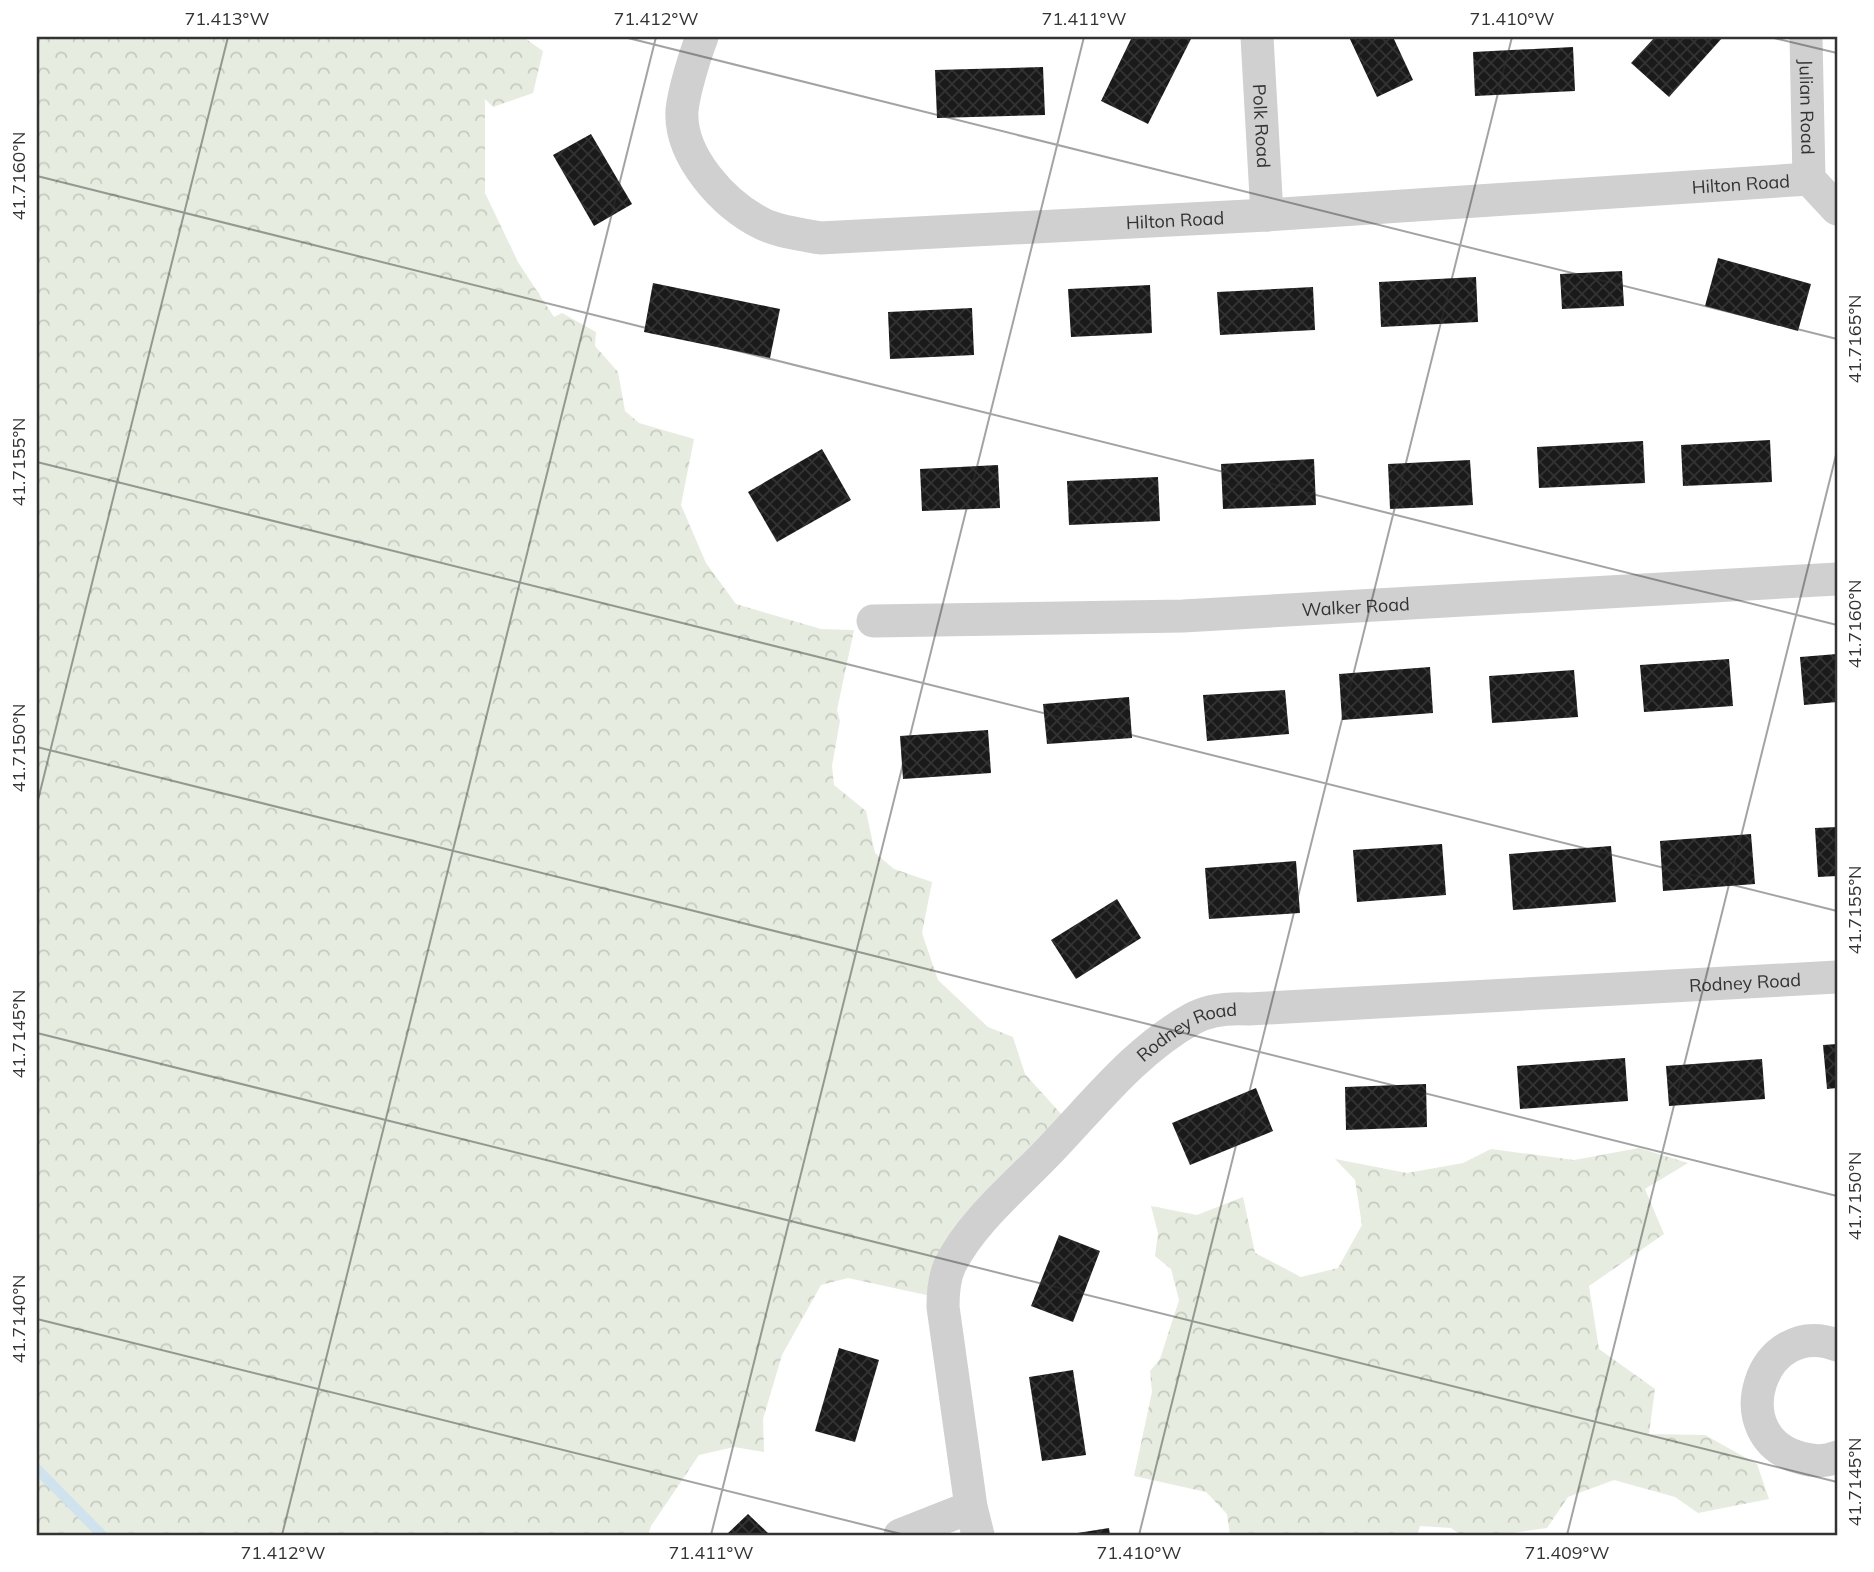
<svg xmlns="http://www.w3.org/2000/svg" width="1874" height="1572" font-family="Mulish,sans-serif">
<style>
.forest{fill:url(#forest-crowns)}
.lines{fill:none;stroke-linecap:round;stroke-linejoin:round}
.stream{stroke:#cfe2ee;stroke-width:10}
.building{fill:url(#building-cross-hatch)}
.street{stroke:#d0d0d0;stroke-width:33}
.ticks{fill:none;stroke:#333;stroke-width:2;stroke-opacity:0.45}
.labels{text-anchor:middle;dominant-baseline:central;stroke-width:7;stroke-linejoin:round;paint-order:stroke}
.street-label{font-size:18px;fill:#333;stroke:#fff}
.neatline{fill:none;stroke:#333;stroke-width:2.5}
.ticks-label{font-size:18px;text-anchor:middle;fill:#333}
</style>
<defs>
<pattern id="forest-crowns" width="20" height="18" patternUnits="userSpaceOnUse" patternTransform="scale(1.75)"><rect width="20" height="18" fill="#e6ecdf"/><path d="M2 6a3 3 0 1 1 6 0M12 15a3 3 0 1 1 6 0" fill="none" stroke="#c6cbc0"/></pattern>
<pattern id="building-cross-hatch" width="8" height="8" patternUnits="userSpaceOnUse" patternTransform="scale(1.75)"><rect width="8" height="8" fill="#1a1a1a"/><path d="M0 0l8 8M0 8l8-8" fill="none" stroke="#333"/></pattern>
</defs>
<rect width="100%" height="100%" fill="#fff"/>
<g class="forest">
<path d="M 37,37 L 523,37 L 543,51 L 533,93 L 493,107 L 485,99 L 485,193 L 518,262 L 554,317 L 562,313 L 596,332 L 595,346 L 618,372 L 625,411 L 639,423 L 694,439 L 681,505 L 706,563 L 736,604 L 821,629 L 854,630 L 837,710 L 840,721 L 832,766 L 834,785 L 866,811 L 875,853 L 894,869 L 932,882 L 922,933 L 938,980 L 988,1027 L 1013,1037 L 1025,1074 L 1071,1125 L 940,1298 L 848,1278 L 821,1285 L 782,1355 L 763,1419 L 764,1452 L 734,1447 L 699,1455 L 651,1526 L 648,1535 L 37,1535 Z"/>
<path d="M 1639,1148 L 1688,1163 L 1645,1189 L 1664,1234 L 1589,1286 L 1599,1349 L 1655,1389 L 1649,1434 L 1705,1435 L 1757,1464 L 1769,1499 L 1698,1513 L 1675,1497 L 1614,1480 L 1568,1497 L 1547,1528 L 1498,1535 L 1461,1535 L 1451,1528 L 1420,1526 L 1417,1535 L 1230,1535 L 1227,1514 L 1206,1492 L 1134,1476 L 1152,1392 L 1150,1371 L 1160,1359 L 1179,1300 L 1171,1269 L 1155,1256 L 1158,1233 L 1151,1206 L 1197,1215 L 1243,1197 L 1255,1253 L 1301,1277 L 1338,1268 L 1362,1225 L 1355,1180 L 1335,1159 L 1407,1173 L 1463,1163 L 1491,1149 L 1574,1160 Z"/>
</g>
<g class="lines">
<path class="stream" d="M 37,1469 L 102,1535"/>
</g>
<g class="building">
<path d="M 1132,37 L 1192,37 L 1148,124 L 1101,101 Z"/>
<path d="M 1349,37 L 1393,37 L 1413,80 L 1377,97 Z"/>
<path d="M 1655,37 L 1723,37 L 1669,97 L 1631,63 Z"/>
<path d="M 1573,47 L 1575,91 L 1475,96 L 1473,52 Z"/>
<path d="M 1043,67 L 1045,115 L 937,118 L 935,70 Z"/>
<path d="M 591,134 L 632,204 L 594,226 L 553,155 Z"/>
<path d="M 1718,258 L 1811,284 L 1798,331 L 1705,306 Z"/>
<path d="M 1622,271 L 1624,306 L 1562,309 L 1560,274 Z"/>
<path d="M 1476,277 L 1478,322 L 1381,327 L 1379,282 Z"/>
<path d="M 653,283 L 780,309 L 770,358 L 644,332 Z"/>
<path d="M 1150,285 L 1152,333 L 1071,337 L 1068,289 Z"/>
<path d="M 1313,287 L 1315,330 L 1220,335 L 1217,292 Z"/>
<path d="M 972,308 L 974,355 L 890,359 L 888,312 Z"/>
<path d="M 1770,440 L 1772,482 L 1683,486 L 1681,445 Z"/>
<path d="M 1643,441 L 1645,483 L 1539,488 L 1537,447 Z"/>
<path d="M 822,449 L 851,500 L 777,542 L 748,492 Z"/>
<path d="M 1314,459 L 1316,505 L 1223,509 L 1221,464 Z"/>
<path d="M 1470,460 L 1473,505 L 1390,509 L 1388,464 Z"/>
<path d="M 998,465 L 1000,508 L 922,511 L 920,469 Z"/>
<path d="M 1158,477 L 1160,521 L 1069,525 L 1067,481 Z"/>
<path d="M 1837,654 L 1837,702 L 1804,705 L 1800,657 Z"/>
<path d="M 1729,659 L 1733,706 L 1644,712 L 1640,665 Z"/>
<path d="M 1430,667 L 1433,713 L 1342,720 L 1339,674 Z"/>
<path d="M 1574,670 L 1578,717 L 1492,723 L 1489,676 Z"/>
<path d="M 1285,690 L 1289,734 L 1207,741 L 1203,695 Z"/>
<path d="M 1129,697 L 1132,738 L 1047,744 L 1043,704 Z"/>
<path d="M 988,730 L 991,773 L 903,779 L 900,736 Z"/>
<path d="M 1837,827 L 1837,876 L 1818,877 L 1815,828 Z"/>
<path d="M 1751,834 L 1755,884 L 1663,891 L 1660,841 Z"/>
<path d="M 1442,844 L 1446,895 L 1357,902 L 1353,850 Z"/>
<path d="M 1611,846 L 1616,902 L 1513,910 L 1509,854 Z"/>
<path d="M 1296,861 L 1300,913 L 1209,919 L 1205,868 Z"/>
<path d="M 1117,899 L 1141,938 L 1076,979 L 1051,940 Z"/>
<path d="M 1837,1044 L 1837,1088 L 1827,1089 L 1823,1045 Z"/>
<path d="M 1625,1058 L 1628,1101 L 1520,1109 L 1517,1066 Z"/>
<path d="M 1762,1059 L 1765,1099 L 1669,1106 L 1666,1066 Z"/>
<path d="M 1426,1084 L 1427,1127 L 1346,1130 L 1345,1087 Z"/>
<path d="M 1256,1088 L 1273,1131 L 1190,1165 L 1172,1123 Z"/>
<path d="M 1059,1235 L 1100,1251 L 1073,1322 L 1031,1306 Z"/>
<path d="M 839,1348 L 879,1360 L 855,1442 L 815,1431 Z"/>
<path d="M 1073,1370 L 1086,1455 L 1042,1461 L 1029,1377 Z"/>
<path d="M 748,1514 L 770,1535 L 726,1535 Z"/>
<path d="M 1109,1528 L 1110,1535 L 1071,1535 L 1071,1534 Z"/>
</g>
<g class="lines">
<g class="street">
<path id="s1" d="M 702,37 C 695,55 684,91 682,110 C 679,156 724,205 763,224 C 779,232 802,234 820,238 L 1267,215 L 1809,179"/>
<path id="s2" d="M 1257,37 L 1267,215"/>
<path id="s3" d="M 1806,37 L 1809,179 L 1837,209"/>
<path id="s4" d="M 873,621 L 1183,616 L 1837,579"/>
<path d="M 1837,1345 C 1760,1316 1722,1438 1801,1458 C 1812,1461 1826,1462 1837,1457"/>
<path d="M 900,1535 L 971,1507"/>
<path id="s5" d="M 978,1535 L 971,1507 L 943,1307 C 943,1293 944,1278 950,1265 C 973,1220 1017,1185 1051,1149 C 1095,1103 1136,1050 1192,1019 C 1208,1010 1231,1008 1249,1009 L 1837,977"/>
</g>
</g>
<path class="ticks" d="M 624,37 L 1837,339M 1770,37 L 1837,53M 37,176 L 1837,625M 37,462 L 1837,911M 37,747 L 1837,1196M 37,804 L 228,37M 37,1033 L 1837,1482M 37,1319 L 905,1535M 282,1535 L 656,37M 711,1535 L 1084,37M 1139,1535 L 1512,37M 1567,1535 L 1837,451"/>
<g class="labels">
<g class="street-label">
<text stroke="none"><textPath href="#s3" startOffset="70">Julian Road</textPath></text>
<text stroke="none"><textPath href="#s2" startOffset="89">Polk Road</textPath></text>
<text stroke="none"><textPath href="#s1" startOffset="1204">Hilton Road</textPath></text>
<text stroke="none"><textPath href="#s1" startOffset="637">Hilton Road</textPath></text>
<text stroke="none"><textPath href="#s4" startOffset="483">Walker Road</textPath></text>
<text stroke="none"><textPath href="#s5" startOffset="1176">Rodney Road</textPath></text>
<text stroke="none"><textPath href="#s5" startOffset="611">Rodney Road</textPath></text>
</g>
</g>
<rect width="1874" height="1572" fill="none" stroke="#ffffff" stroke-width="77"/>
<rect x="38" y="38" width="1798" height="1496" class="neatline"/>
<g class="ticks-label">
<text x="227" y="25">71.413°W</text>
<text x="656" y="25">71.412°W</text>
<text x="1084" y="25">71.411°W</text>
<text x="1512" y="25">71.410°W</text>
<text transform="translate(19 176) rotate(-90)" y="6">41.7160°N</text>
<text transform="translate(1855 339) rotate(-90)" y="6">41.7165°N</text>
<text transform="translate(19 462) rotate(-90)" y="6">41.7155°N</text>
<text transform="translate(1855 624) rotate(-90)" y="6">41.7160°N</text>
<text transform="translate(19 748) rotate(-90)" y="6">41.7150°N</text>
<text transform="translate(1855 910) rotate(-90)" y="6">41.7155°N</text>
<text transform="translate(19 1034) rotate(-90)" y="6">41.7145°N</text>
<text transform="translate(1855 1196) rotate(-90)" y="6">41.7150°N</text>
<text transform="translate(19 1319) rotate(-90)" y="6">41.7140°N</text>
<text transform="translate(1855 1482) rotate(-90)" y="6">41.7145°N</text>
<text x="283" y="1559">71.412°W</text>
<text x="711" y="1559">71.411°W</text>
<text x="1139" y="1559">71.410°W</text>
<text x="1567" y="1559">71.409°W</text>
</g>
</svg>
